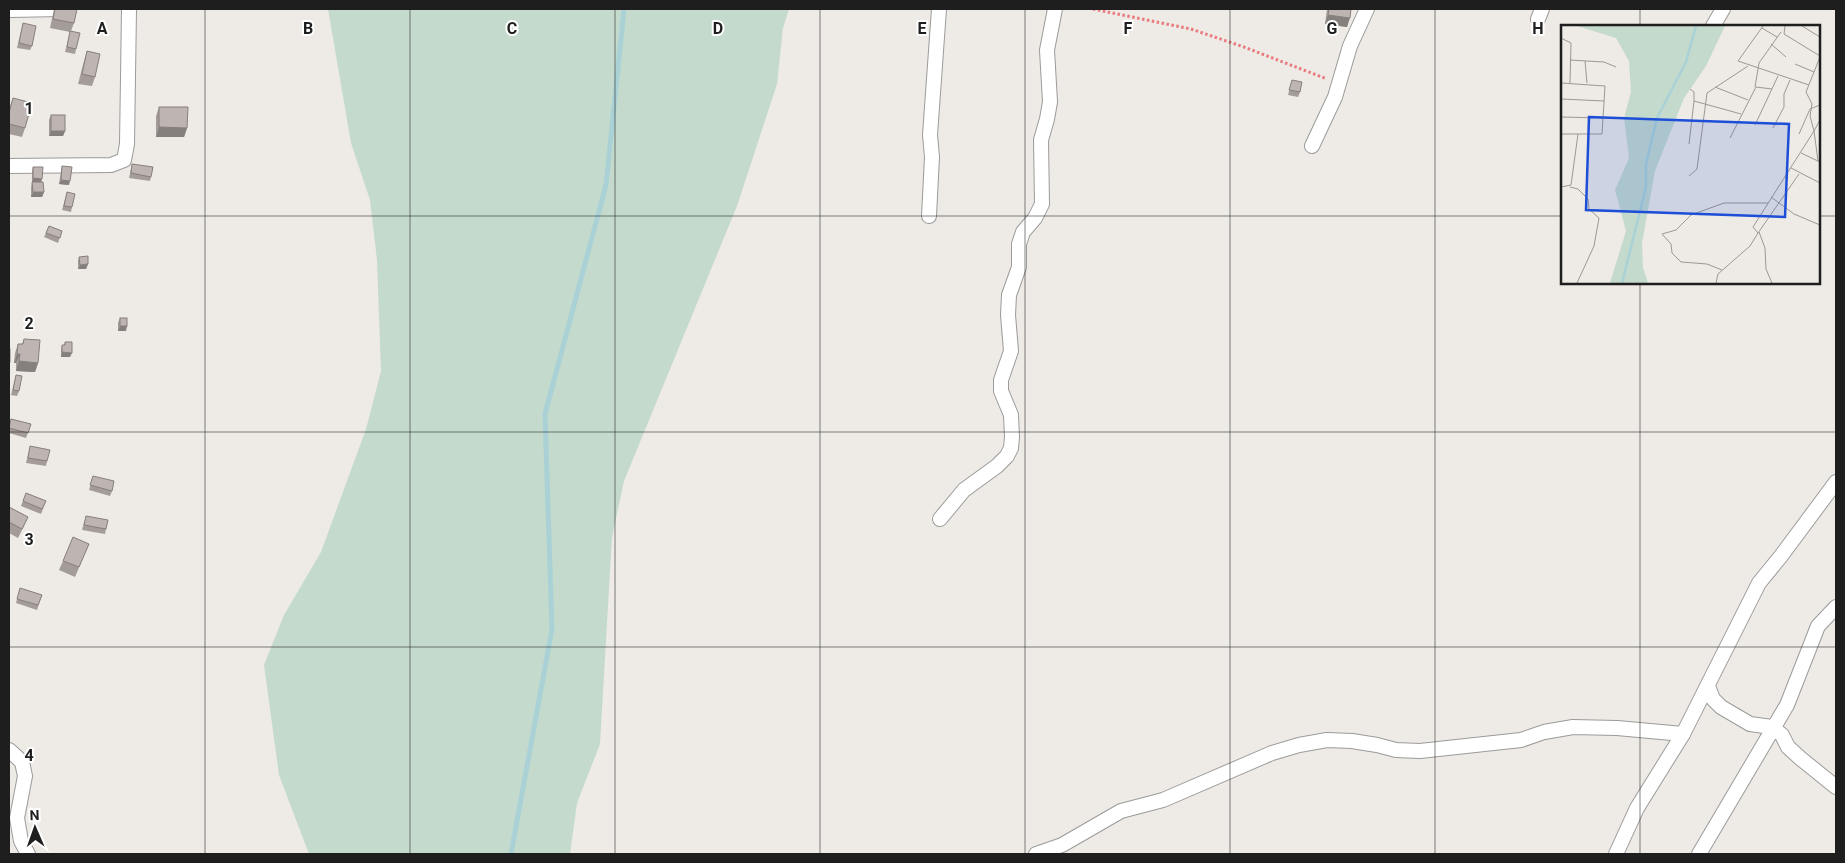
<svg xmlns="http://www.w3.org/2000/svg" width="1845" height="863" font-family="Roboto,sans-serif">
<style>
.wetland{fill:#c4dacd}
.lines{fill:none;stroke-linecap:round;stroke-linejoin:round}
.stream{stroke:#aad2d6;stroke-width:5}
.street-casing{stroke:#9b9b9b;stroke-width:16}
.path{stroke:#e97a7d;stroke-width:3;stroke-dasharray:2.5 2.5;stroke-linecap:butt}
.street{stroke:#fff;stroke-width:14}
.wall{fill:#a39c99}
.shaded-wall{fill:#857f7d}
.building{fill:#beb5b2;stroke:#857f7d}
.grid{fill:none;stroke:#1e1e1e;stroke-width:1;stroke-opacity:0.55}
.inset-river{fill:none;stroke:#aad2d6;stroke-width:2.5}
.inset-road{fill:none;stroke:#9b9895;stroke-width:1}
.view{fill:#1d4ed8;fill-opacity:0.15;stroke:#1d4ed8;stroke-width:2.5}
.inset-edge{fill:none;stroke:#1e1e1e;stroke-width:2.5}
.grid-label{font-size:16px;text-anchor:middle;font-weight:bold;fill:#1e1e1e;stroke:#fff;stroke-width:4;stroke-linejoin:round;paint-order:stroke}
</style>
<rect width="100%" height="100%" fill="#eeeae5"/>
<path class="wetland" d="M 328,9 L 789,9 L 783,28 L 777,84 L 737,206 L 624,481 L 612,537 L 600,744 L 577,803 L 570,854 L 309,854 L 279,775 L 264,665 L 284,615 L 321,552 L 366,429 L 381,371 L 377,260 L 370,200 L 351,143 Z"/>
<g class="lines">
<path class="stream" d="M 511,854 L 552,629 L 545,414 L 606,185 L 624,9"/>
<defs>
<g id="street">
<path d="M 9,10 L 62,9"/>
<path d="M 1538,19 L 1542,9"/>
<path d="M 1713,26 L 1723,9"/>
<path d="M 1312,146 L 1335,97 L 1350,46 L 1367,9"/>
<path d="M 9,166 L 111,165 L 124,160 L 127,144 L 129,9"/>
<path d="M 929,216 L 932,157 L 930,135 L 939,9"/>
<path d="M 940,519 L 964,490 L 997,466 L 1007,456 L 1011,448 L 1012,437 L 1011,415 L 1001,391 L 1001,380 L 1011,351 L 1008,315 L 1009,295 L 1019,267 L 1019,244 L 1023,232 L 1035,218 L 1042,204 L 1041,140 L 1047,119 L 1050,102 L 1047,50 L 1055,9"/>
<path d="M 1708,686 L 1713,699 L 1721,707 L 1750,724 L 1772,727 L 1782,735 L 1788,747 L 1800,758 L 1836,787"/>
<path d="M 9,750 L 22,762 L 25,776 L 17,818 L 21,841 L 28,854"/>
<path d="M 1036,854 L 1062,845 L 1121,811 L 1163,800 L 1272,753 L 1299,745 L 1327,740 L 1352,741 L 1377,745 L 1396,750 L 1420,751 L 1521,740 L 1544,732 L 1573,727 L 1617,728 L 1683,734"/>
<path d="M 1616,854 L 1637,808 L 1683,734 L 1759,583 L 1781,556 L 1836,482"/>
<path d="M 1699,854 L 1787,705 L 1818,626 L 1836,607"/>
</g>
</defs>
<use href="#street" class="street-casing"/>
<path class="path" d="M 1093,9 L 1191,29 L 1244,47 L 1327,79"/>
<use href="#street" class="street"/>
</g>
<g class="wall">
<path d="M 54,9 L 77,9 L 74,23 L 71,31 L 76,49 L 75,54 L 65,52 L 70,32 L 50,28 Z"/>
<path d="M 1327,9 L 1351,9 L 1347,27 L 1325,24 Z"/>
<path d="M 23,23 L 32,46 L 30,50 L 17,48 Z"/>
<path d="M 87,51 L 95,77 L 92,86 L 78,84 L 84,61 Z"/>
<path d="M 1292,80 L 1300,92 L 1298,97 L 1288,95 Z"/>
<path d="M 13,98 L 25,128 L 22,137 L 9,134 L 9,109 Z"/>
<path d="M 159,107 L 187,128 L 184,137 L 156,137 L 156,116 Z"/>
<path d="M 51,115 L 65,131 L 63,136 L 49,136 L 49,120 Z"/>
<path d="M 132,164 L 151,177 L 150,181 L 129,178 Z"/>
<path d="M 62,166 L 69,185 L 59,184 L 61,171 Z"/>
<path d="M 33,167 L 41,182 L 44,192 L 42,197 L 31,197 L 31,187 L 32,183 L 32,171 Z"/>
<path d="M 67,192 L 72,207 L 71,212 L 62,210 Z"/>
<path d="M 49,226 L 62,231 L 58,243 L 44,237 Z"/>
<path d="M 79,257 L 88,264 L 86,269 L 78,269 L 78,261 Z"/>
<path d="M 120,318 L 126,331 L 118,331 L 118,323 Z"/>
<path d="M 24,339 L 38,363 L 35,372 L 16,371 L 16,363 L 14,363 L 15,353 L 18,344 L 22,344 Z"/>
<path d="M 65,342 L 70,357 L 61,357 L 61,350 L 62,345 L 64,345 Z"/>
<path d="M 16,375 L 19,391 L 17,396 L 11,395 Z"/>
<path d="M 31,424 L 26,438 L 9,433 L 9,425 Z"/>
<path d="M 30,446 L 47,461 L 46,466 L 26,463 Z"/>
<path d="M 93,476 L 112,491 L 110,496 L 89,490 Z"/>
<path d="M 26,493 L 46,501 L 41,514 L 21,506 Z"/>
<path d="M 9,507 L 28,517 L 24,526 L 18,538 L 9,533 Z"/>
<path d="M 86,516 L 106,529 L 105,534 L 82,530 Z"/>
<path d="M 89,544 L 75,577 L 59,570 L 63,561 Z"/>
<path d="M 20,588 L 42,595 L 37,610 L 16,603 Z"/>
</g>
<g class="shaded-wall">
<path d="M 1328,15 L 1350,18 L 1347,27 L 1325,24 Z"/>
<path d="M 159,127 L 187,128 L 184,137 L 156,137 Z"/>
<path d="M 51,131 L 65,131 L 63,136 L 49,136 Z"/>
<path d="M 33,178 L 42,179 L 41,183 L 32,183 Z"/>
<path d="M 61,180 L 70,181 L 69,185 L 59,184 Z"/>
<path d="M 33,192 L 44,192 L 42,197 L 31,197 Z"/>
<path d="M 88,264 L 86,269 L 78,269 L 80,265 Z"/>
<path d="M 120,326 L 127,326 L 126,331 L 118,331 Z"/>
<path d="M 62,352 L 72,353 L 70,357 L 61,357 Z"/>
<path d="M 17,354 L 20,354 L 16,363 L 14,363 Z"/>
<path d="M 19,361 L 38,363 L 35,372 L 16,371 Z"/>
</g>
<g class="building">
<path d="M 55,9 L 77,9 L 74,23 L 53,19 Z"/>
<path d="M 1329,9 L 1351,9 L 1350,18 L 1328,15 Z"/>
<path d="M 23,23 L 36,26 L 32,46 L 19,43 Z"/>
<path d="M 70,31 L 80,33 L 76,49 L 67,47 Z"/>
<path d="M 87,51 L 100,54 L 95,77 L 82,74 Z"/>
<path d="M 1292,80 L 1302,82 L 1300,92 L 1289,90 Z"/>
<path d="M 13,98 L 32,103 L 25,128 L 9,124 L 9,113 Z"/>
<path d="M 159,107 L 188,107 L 187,128 L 159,127 Z"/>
<rect x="51" y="115" width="14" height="16"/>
<path d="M 132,164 L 153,167 L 151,177 L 131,173 Z"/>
<path d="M 62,166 L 72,167 L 70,181 L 61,180 Z"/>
<path d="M 33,167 L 43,167 L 42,179 L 33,178 Z"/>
<path d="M 32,182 L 43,182 L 44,192 L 33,192 Z"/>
<path d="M 67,192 L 75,194 L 72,207 L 64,206 Z"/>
<path d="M 49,226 L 62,231 L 60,238 L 46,233 Z"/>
<path d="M 88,256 L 88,264 L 80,265 L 79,257 Z"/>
<rect x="120" y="318" width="7" height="8"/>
<path d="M 24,339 L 40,340 L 38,363 L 19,361 L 20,354 L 17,354 L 18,344 L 23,344 Z"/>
<path d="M 65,342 L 72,342 L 72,353 L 62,352 L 62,345 L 65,345 Z"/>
<rect x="9" y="349" width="1" height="13"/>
<path d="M 16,375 L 22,376 L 19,391 L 13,390 Z"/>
<path d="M 11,419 L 31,424 L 28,433 L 9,428 Z"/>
<path d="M 30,446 L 50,450 L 47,461 L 28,458 Z"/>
<path d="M 93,476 L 114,481 L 112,491 L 90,485 Z"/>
<path d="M 26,493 L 46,501 L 42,509 L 23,501 Z"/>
<path d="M 9,507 L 28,517 L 22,529 L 9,522 Z"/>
<path d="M 86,516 L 108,520 L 106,529 L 84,525 Z"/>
<path d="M 73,537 L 89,544 L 79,567 L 63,561 Z"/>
<path d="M 20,588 L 42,595 L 38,605 L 17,599 Z"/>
</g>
<path class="grid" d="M 205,9 L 205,854M 410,9 L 410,854M 615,9 L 615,854M 820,9 L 820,854M 1025,9 L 1025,854M 1230,9 L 1230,854M 1435,9 L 1435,854M 1640,9 L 1640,26M 9,216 L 1562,216M 1819,216 L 1836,216M 1640,282 L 1640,854M 9,432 L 1836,432M 9,647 L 1836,647"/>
<g transform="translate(1561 25)">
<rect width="259" height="259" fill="#eeeae5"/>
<path d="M 16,1 L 164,1 L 145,41 L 123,73 L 94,146 L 81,218 L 82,243 L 87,258 L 49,258 L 65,206 L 54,165 L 68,133 L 63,93 L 70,67 L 68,36 L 55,13 Z" fill="#c4dacd"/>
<path class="inset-river" d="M 61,258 L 85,162 L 85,139 L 96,93 L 125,37 L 135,1"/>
<path class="inset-road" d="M 202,1 L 177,36 L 248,60M 224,1 L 223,9 L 259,31M 241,1 L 259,12M 201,3 L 216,12M 0,13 L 10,18 L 9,58M 210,19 L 225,32M 9,35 L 43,37 L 55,42M 24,36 L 26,58M 234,39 L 253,47M 0,58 L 44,61 L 41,109 L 0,109M 154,62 L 187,75M 194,62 L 198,38 L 220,7M 129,64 L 133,67 L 133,76 L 180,89M 0,74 L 43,76M 0,92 L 42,93M 194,100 L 217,51M 212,103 L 223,82 L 223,69 L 229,55M 238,109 L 249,84 L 259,80M 169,113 L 195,62 L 211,64M 128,119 L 133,76M 240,128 L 259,137M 257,136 L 253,106 L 259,95M 230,143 L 259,158M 128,151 L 136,144 L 146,68 L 187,41M 0,162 L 10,160 L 17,109M 9,162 L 17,164 L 27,174 L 28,184 L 38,193 L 33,221 L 16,258M 210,172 L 233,189 L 259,200M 198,207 L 204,223 L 205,244 L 211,258M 197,208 L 192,202 L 253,106 L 249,91 L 251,79 L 245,67 L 259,32M 197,208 L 238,149M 161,245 L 146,239 L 120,237 L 111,228 L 110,219 L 101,209 L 115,205 L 130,190 L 163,178 L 207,178M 155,258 L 157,249 L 189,221 L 197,208"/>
<path class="view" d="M 28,92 L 228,99 L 224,192 L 25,185 Z"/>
<rect width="259" height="259" class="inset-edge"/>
</g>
<g class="grid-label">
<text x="102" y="34">A</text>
<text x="308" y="34">B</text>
<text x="512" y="34">C</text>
<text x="718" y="34">D</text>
<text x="922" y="34">E</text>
<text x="1128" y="34">F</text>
<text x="1332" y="34">G</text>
<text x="1538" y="34">H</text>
<text x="29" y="114">1</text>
<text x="29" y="329">2</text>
<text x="29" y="545">3</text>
<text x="29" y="761">4</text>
</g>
<rect width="1845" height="863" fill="none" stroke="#1e1e1e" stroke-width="20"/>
<g transform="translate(35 828) rotate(358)" stroke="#ffffff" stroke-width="4" paint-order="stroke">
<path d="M0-4L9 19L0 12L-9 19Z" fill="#1e1e1e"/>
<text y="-8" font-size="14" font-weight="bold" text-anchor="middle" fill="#1e1e1e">N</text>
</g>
</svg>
